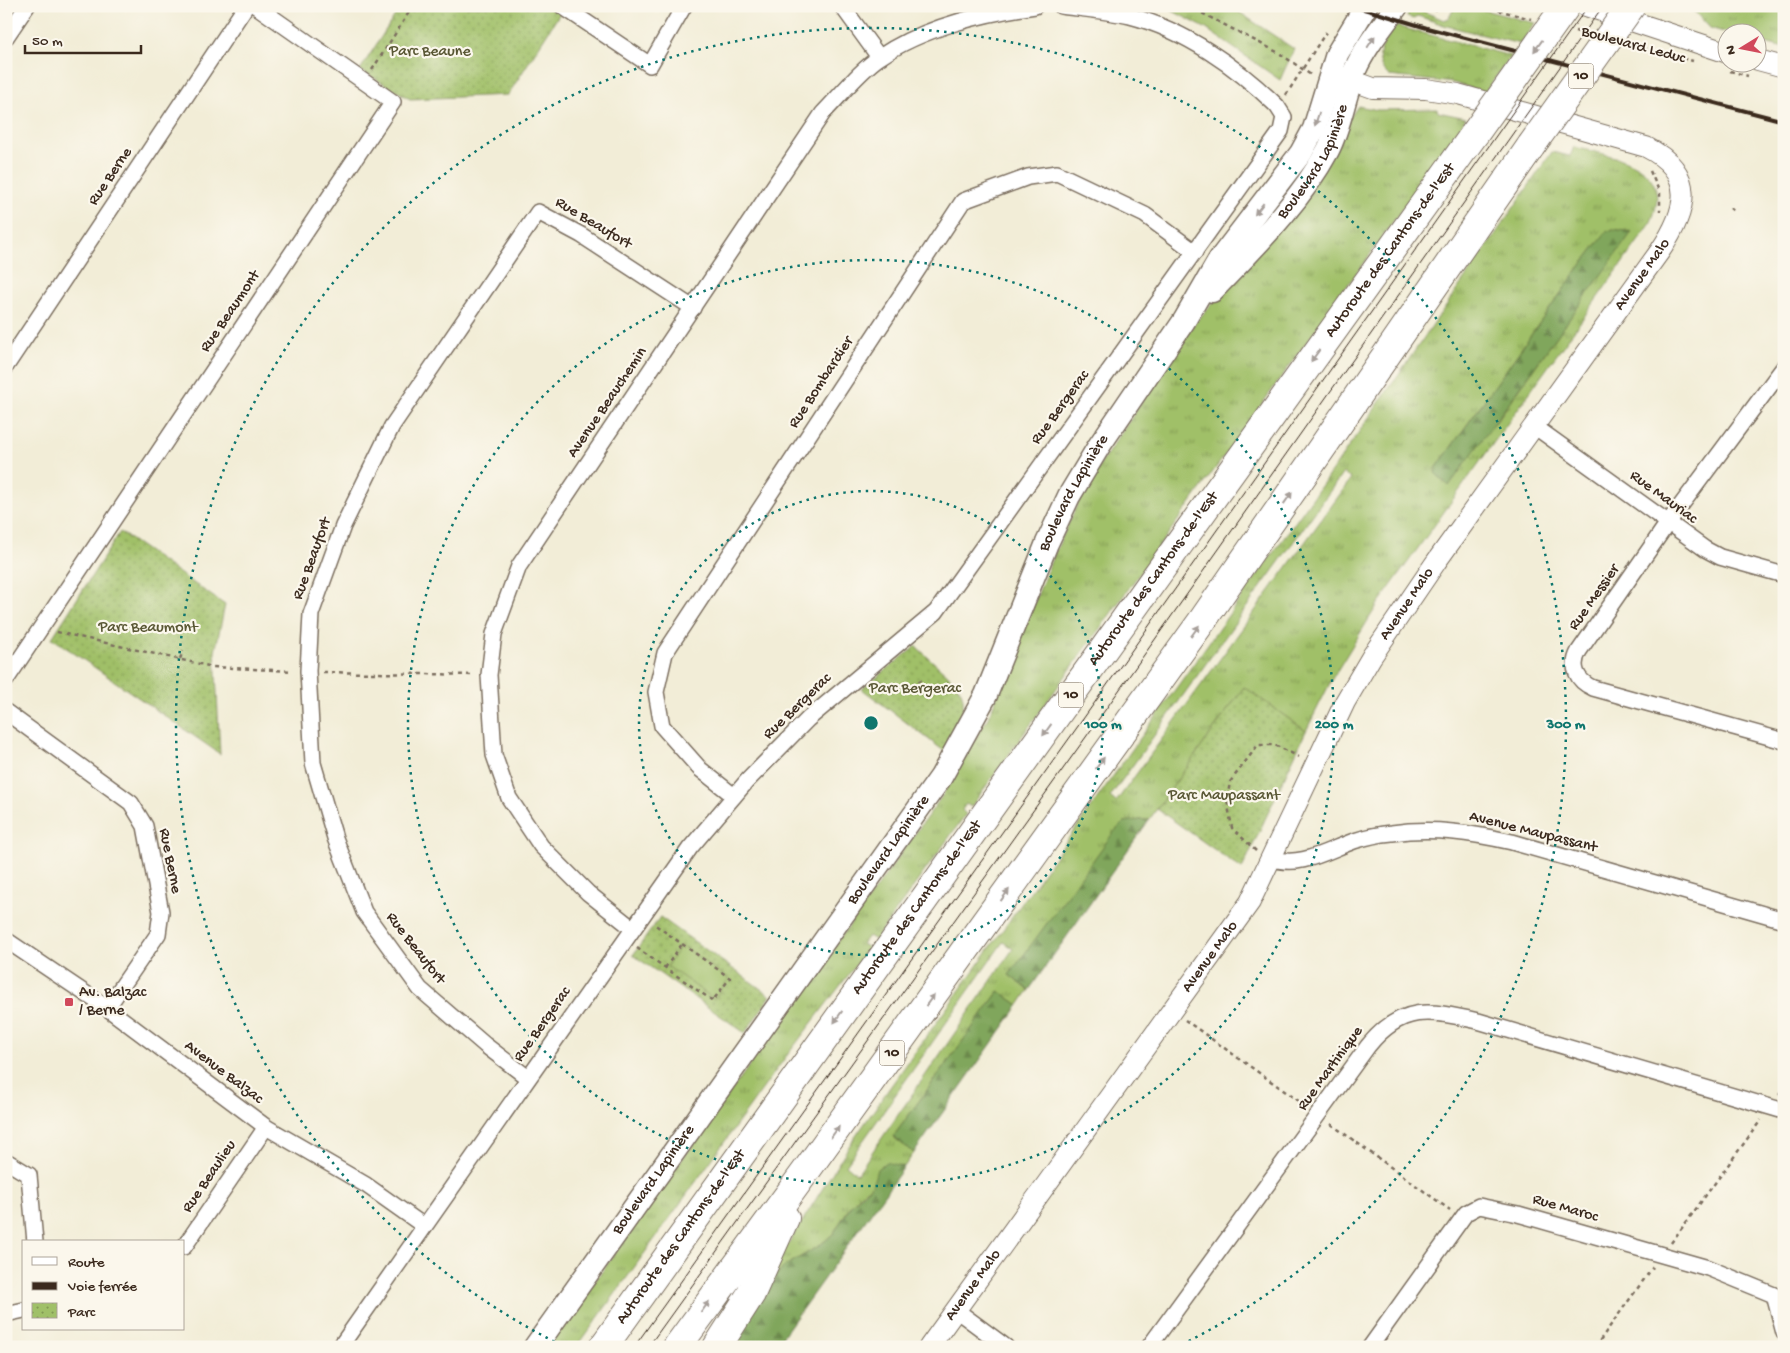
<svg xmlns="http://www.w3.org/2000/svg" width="1790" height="1353" font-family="'Gochi Hand',sans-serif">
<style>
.grass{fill:url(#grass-tufts);stroke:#6e7543;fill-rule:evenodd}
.forest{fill:url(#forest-firs);stroke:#5e683d}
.park{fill:url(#park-dots);stroke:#6e7543}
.pitch{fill:#a0c068;stroke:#6e7543}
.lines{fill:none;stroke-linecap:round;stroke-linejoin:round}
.minor-casing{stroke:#7b6e5f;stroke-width:18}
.tertiary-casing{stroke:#7b6e5f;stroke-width:22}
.secondary-casing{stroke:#7b6e5f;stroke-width:25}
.motorway-casing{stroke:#7b6e5f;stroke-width:30}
.path{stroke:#7b6e5f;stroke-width:2.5;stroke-dasharray:4 4;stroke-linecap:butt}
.minor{stroke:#fff;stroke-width:15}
.tertiary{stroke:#fff;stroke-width:20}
.secondary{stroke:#fff;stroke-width:22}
.motorway{stroke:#fff;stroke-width:28}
.tram{stroke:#3b2a1e;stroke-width:1}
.rail{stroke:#3b2a1e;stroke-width:4}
.motorway-bridge-casing{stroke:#7b6e5f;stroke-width:30;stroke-linecap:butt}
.motorway-bridge{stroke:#fff;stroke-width:28}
.oneway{fill:#a79f9a}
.ring{fill:none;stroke:#0f766e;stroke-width:2.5;stroke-dasharray:2.5 5}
.poi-dot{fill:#d1495b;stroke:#fbf7ec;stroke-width:2}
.labels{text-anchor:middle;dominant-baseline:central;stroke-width:4.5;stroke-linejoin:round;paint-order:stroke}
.shield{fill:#fbf7ec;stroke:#75685c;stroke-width:1}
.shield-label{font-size:15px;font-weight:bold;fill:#3b2a1e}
.street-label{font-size:16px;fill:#3b2a1e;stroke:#fbf7ec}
.park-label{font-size:16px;fill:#595734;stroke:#fbf7ec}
.poi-label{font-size:16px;fill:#3b2a1e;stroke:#fbf7ec;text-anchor:start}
.centre{fill:#0f766e;stroke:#fbf7ec;stroke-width:2.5}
.ring-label{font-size:15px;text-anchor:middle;font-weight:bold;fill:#0f766e;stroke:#fbf7ec;stroke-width:4.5;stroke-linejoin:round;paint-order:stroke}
</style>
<defs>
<pattern id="grass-tufts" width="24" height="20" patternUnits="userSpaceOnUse" patternTransform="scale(1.25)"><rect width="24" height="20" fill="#a0c068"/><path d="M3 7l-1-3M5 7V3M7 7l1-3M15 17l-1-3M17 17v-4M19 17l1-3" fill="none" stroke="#849c55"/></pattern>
<pattern id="forest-firs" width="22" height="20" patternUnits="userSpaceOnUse" patternTransform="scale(1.25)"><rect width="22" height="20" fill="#80a65c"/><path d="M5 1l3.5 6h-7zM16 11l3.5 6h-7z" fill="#6a874b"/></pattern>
<pattern id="park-dots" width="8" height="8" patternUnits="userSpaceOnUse" patternTransform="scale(1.25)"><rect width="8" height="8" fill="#a0c068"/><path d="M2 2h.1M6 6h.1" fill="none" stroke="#849c55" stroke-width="1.8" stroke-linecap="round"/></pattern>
</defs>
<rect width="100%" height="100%" fill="#fbf7ec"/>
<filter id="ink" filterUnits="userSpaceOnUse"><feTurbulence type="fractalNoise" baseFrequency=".02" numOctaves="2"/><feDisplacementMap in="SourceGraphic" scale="10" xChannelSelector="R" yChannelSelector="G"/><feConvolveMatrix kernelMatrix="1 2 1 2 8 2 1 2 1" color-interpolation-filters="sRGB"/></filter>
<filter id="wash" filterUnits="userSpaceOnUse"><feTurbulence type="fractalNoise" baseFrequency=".0096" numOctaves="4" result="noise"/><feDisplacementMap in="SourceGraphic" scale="20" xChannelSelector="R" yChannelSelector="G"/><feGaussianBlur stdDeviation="1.12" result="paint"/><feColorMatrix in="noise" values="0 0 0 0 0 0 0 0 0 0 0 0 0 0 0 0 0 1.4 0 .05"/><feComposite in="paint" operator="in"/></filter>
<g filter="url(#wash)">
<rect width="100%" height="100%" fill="#f2edd7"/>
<g class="grass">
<path d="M 1163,6 L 1230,6 L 1294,49 L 1280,80 L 1205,28 Z"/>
<path d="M 1408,6 L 1424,6 L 1422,11 L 1444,20 L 1449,18 L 1455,6 L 1468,6 L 1535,23 L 1520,44 L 1447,26 L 1418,16 L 1414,19 L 1407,17 L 1408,14 L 1404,12 Z"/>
<path d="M 1682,6 L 1784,6 L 1784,48 L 1758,41 L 1758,32 L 1727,33 L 1710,28 L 1695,12 Z"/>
<path d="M 1396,26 L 1511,56 L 1485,92 L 1454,83 L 1389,76 C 1370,59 1384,42 1396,26 Z"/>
<path d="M 1358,106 L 1378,110 L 1437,109 L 1438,112 L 1466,118 L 1376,246 L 971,807 L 966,804 L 962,810 L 966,814 L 875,940 L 868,936 L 862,944 L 869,948 L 782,1062 L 577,1347 L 548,1347 L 942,796 L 990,714 L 1051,561 L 1086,486 L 1193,325 L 1220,295 Z"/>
<path d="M 1574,147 C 1616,157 1679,165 1649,226 L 1378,604 L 1332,679 L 1306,731 L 1244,687 L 1149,820 L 1139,820 L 1009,975 L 1029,990 L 1019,1005 L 999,991 L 893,1137 L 914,1153 L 904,1167 L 898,1165 L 863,1192 L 851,1205 L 833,1234 L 819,1246 L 785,1266 L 732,1347 L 783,1252 L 851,1143 L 888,1090 L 1334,468 L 1552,152 L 1570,156 ZM 1613,229 L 1631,232 L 1496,422 L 1437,467 L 1578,269 L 1606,233 ZM 1343,473 L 1351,479 L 1116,802 L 1110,797 ZM 1003,942 L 1013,949 L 857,1174 L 846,1165 Z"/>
</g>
<g class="forest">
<path d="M 1613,229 L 1632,232 L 1449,486 L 1435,473 L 1437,467 L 1578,269 L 1606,232 Z"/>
<path d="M 1139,820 L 1149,820 L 1029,990 L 1009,975 L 1113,833 L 1124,822 Z"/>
<path d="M 999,991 L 1019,1005 L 914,1153 L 893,1137 Z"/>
<path d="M 886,1162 L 904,1167 L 775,1347 L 732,1347 L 773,1279 L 785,1266 L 819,1246 L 833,1234 L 851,1205 L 873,1184 L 877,1169 Z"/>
</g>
<g class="park">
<path d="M 401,6 L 557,6 L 562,10 L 508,95 L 410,99 L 360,70 Z"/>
<path d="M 120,532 L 225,605 L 215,652 L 220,754 L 52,638 Z"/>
<path d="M 916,646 C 961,690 981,688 944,751 L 862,689 Z"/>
<path d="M 1244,687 L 1306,731 L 1242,869 L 1157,809 Z"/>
<path d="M 660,917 L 771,996 L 745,1033 L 633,955 Z"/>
</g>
<path class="pitch" d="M 681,945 L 729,979 L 714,999 L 667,966 Z"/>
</g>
<g filter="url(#ink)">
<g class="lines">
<defs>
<g id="minor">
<path d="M 562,6 L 650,65 L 684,6"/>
<path d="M 842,6 L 879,57"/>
<path d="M 6,37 L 27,6"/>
<path d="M 6,366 L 246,6"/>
<path d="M 1784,367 L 1667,524 L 1579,651 C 1570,667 1577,681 1593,688 L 1784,741"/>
<path d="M 1534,426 L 1705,549 L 1720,557 L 1784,575"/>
<path d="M 6,680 L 393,102 L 256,6"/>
<path d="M 6,712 L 131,803 L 145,826 L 161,912 L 158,934 L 107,1008"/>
<path d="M 734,796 L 700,769 L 662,726 L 656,692 L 665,653 L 963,201 L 1028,177 L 1057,173 L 1145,215 L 1195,252"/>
<path d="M 1271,858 C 1299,869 1328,850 1354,841 C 1366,837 1380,834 1392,833 C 1433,827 1472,833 1512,842 L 1784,920"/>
<path d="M 632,928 L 588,893 L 541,846 L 509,798 L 494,755 L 489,675 L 494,634 L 519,566 L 823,113 C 840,96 860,70 880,57 C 922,28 984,13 1035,6"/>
<path d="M 6,940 L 107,1008 L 266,1127 L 366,1185 L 424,1226"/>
<path d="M 528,1078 L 485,1045 L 420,989 L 364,912 L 335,838 L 313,763 L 308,671 L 311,614 L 343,526 L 392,426 L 538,212 L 581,235 L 693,308"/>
<path d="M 6,1161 L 29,1175 L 35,1242"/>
<path d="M 184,1247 L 266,1127"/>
<path d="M 956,1310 L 1006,1347"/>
<path d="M 6,1314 L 24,1310"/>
<path d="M 340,1347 L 690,848 L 747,781 L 808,719 L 936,612 L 1281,131 L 1284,117 L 1277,106 C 1237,67 1185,30 1130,16 C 1108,11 1084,9 1061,6"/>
<path d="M 1149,1347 L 1368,1046 C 1402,1004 1429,1010 1478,1021 L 1784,1111"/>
<path d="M 1370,1347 L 1466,1213 L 1479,1206 L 1518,1214 L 1708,1268 L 1774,1295 L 1784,1333"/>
</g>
<g id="tertiary">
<path d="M 1586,6 L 1728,53"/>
<path d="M 1758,60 L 1784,67"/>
<path id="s1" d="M 929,1347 L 1250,902 L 1345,702 L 1372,656 L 1436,562 L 1660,251 C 1687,211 1698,173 1646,147 L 1458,94 L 1426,89 L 1373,88 L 1337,75"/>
</g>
<g id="secondary">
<path id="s2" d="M 1212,291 C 1254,247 1299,204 1328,150 C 1341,125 1344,96 1355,70 C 1365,47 1382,27 1397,6"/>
<path id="s3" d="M 535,1347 L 941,777 L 986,695 L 1047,543 L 1069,496 L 1099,446 L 1184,321 L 1220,259 L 1301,153 L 1314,129 L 1337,54 L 1366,6"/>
</g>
<g id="motorway">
<path id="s4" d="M 603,1347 C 892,940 1185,537 1476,132"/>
<path d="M 677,1347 L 806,1171 L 1202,621 L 1531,146"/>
<path d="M 717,1347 L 751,1294 L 785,1218"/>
</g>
</defs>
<use href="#minor" class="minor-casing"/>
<use href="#tertiary" class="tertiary-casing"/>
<use href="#secondary" class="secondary-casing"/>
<use href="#motorway" class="motorway-casing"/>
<g class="path">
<path d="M 1188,6 L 1279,53 L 1311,75"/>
<path d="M 1427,6 L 1437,11"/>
<path d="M 1483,6 L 1531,19"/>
<path d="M 1575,31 L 1586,34"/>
<path d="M 1628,45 L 1693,61"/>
<path d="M 372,70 L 413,6"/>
<path d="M 1730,71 L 1748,76"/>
<path d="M 1286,95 L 1326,32"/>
<path d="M 1650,171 L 1660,193 L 1660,211"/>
<path d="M 1730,208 L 1735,212"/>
<path d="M 57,632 L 213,667 L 293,671"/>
<path d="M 180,659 L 183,651"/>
<path d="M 323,672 L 475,675"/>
<path d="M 876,680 L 889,689 L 899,692 L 923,679"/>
<path d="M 1256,851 L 1232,828 L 1227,800 L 1230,782 L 1258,745 L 1275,745 L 1299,757"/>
<path d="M 637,948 L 713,1001 L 714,999 L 730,978 L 654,924"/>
<path d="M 665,968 L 682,944"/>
<path d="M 1185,1020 L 1307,1107"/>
<path d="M 1779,1095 L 1784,1088"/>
<path d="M 1331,1124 L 1450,1210"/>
<path d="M 1671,1243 L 1761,1120"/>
<path d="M 1595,1347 L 1653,1267"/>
</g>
<use href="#minor" class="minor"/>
<use href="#tertiary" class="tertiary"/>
<use href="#secondary" class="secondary"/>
<use href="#motorway" class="motorway"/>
<g class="tram">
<path d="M 634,1347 L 1076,729 L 1588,6"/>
<path d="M 648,1347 L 1086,737 L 1603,6"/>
</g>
<path class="rail" d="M 1354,6 L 1427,28 L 1784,121"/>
<defs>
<g id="motorway-bridge">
<path d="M 1476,132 L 1566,6"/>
<path d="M 1531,146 L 1631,6"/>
</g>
</defs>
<use href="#motorway-bridge" class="motorway-bridge-casing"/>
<use href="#motorway-bridge" class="motorway-bridge"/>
</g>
<defs><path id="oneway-solid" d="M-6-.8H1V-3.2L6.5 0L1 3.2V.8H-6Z" transform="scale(1.25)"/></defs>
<g class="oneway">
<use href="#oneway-solid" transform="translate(1371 42) rotate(-57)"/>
<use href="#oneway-solid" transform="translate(1538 46) rotate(126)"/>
<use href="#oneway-solid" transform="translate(1317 119) rotate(108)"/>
<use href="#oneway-solid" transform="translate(1259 209) rotate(128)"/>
<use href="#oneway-solid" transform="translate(1315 356) rotate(126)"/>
<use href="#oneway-solid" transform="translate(1288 498) rotate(-55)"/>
<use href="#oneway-solid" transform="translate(1195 631) rotate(-54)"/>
<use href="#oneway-solid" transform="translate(1047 730) rotate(126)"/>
<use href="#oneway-solid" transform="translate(1100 763) rotate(-54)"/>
<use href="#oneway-solid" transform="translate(1005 895) rotate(-54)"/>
<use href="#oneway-solid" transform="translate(930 1000) rotate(-54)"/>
<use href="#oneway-solid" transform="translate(838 1017) rotate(125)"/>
<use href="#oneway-solid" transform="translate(835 1132) rotate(-54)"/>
<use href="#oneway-solid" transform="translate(705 1307) rotate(-54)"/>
</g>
</g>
<g class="ring">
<circle cx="871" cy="723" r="232"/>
<circle cx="871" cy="723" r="463"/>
<path d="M561 1345A695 695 0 1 1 1181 1345"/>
</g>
<rect class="poi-dot" x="64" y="997" width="10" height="10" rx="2.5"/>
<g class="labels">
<g class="shield">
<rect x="1568.5" y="63.5" width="25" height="25" rx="4"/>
<rect x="1058.5" y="682.5" width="25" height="25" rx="4"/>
<rect x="879.5" y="1040.5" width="25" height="25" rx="4"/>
</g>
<g class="shield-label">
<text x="1581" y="76">10</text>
<text x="1071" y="695">10</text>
<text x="892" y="1053">10</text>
</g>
<g class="street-label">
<text transform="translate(1633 46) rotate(15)">Boulevard Leduc</text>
<text stroke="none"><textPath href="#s2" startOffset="166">Boulevard Lapinière</textPath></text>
<text transform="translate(111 177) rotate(-56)">Rue Berne</text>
<text transform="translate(593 224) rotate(31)">Rue Beaufort</text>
<text stroke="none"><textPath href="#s4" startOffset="1350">Autoroute des Cantons-de-l'Est</textPath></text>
<text stroke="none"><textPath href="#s1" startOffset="1291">Avenue Malo</textPath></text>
<text transform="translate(231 312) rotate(-56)">Rue Beaumont</text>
<text transform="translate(822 383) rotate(-57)">Rue Bombardier</text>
<text transform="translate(608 403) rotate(-56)">Avenue Beauchemin</text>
<text transform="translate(1061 408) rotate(-54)">Rue Bergerac</text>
<text stroke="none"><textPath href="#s3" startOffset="1014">Boulevard Lapinière</textPath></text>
<text transform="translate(1663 498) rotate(36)">Rue Mauriac</text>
<text transform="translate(313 559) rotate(-70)">Rue Beaufort</text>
<text stroke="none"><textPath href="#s4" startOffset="945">Autoroute des Cantons-de-l'Est</textPath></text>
<text transform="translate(1595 598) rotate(-55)">Rue Messier</text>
<text stroke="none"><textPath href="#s1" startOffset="886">Avenue Malo</textPath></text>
<text transform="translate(798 707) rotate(-44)">Rue Bergerac</text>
<text transform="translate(1533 833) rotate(14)">Avenue Maupassant</text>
<text stroke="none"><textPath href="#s3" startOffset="610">Boulevard Lapinière</textPath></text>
<text transform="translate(169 861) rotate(79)">Rue Berne</text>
<text stroke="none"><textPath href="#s4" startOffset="540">Autoroute des Cantons-de-l'Est</textPath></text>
<text transform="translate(415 949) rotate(52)">Rue Beaufort</text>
<text stroke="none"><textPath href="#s1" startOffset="481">Avenue Malo</textPath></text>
<text transform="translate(543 1025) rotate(-55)">Rue Bergerac</text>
<text transform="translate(1331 1069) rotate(-54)">Rue Martinique</text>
<text transform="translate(223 1073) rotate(37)">Avenue Balzac</text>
<text transform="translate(210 1177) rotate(-56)">Rue Beaulieu</text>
<text stroke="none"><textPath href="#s3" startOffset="205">Boulevard Lapinière</textPath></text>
<text transform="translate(1565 1209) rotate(16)">Rue Maroc</text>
<text stroke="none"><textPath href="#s4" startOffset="135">Autoroute des Cantons-de-l'Est</textPath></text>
<text stroke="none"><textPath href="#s1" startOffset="76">Avenue Malo</textPath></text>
</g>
<g class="park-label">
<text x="430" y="52">Parc Beaune</text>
<text x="148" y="628">Parc Beaumont</text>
<text x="915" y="689">Parc Bergerac</text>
<text x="1224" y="796">Parc Maupassant</text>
</g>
<g class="poi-label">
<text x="79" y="993">Av. Balzac<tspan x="79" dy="18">/ Berne</tspan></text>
</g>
</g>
<circle cx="871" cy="723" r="8" class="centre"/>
<g class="ring-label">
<text x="1103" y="728">100 m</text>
<text x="1334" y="728">200 m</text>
<text x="1566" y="728">300 m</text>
</g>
<rect width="1790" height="1353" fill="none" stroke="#fbf7ec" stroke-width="25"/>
<rect x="22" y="1240" width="162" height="90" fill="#fbf7ec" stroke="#aea59a"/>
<rect x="32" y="1257" width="25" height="8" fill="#ffffff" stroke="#aea59a"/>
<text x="68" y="1266" font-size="15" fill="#3b2a1e">Route</text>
<rect x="32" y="1282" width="25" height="8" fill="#3b2a1e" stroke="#aea59a"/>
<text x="68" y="1290" font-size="15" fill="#3b2a1e">Voie ferrée</text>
<rect x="32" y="1303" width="25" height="15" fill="url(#park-dots)" stroke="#aea59a"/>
<text x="68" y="1316" font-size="15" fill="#3b2a1e">Parc</text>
<g transform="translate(1742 48) rotate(260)"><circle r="24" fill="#fbf7ec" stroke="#aea59a"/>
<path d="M0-4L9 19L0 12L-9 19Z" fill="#d1495b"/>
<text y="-8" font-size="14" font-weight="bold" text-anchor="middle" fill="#3b2a1e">N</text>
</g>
<path d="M25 45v8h116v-8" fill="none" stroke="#3b2a1e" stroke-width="2.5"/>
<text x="32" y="45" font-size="15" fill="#3b2a1e" stroke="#fbf7ec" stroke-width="4" paint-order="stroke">50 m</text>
</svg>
